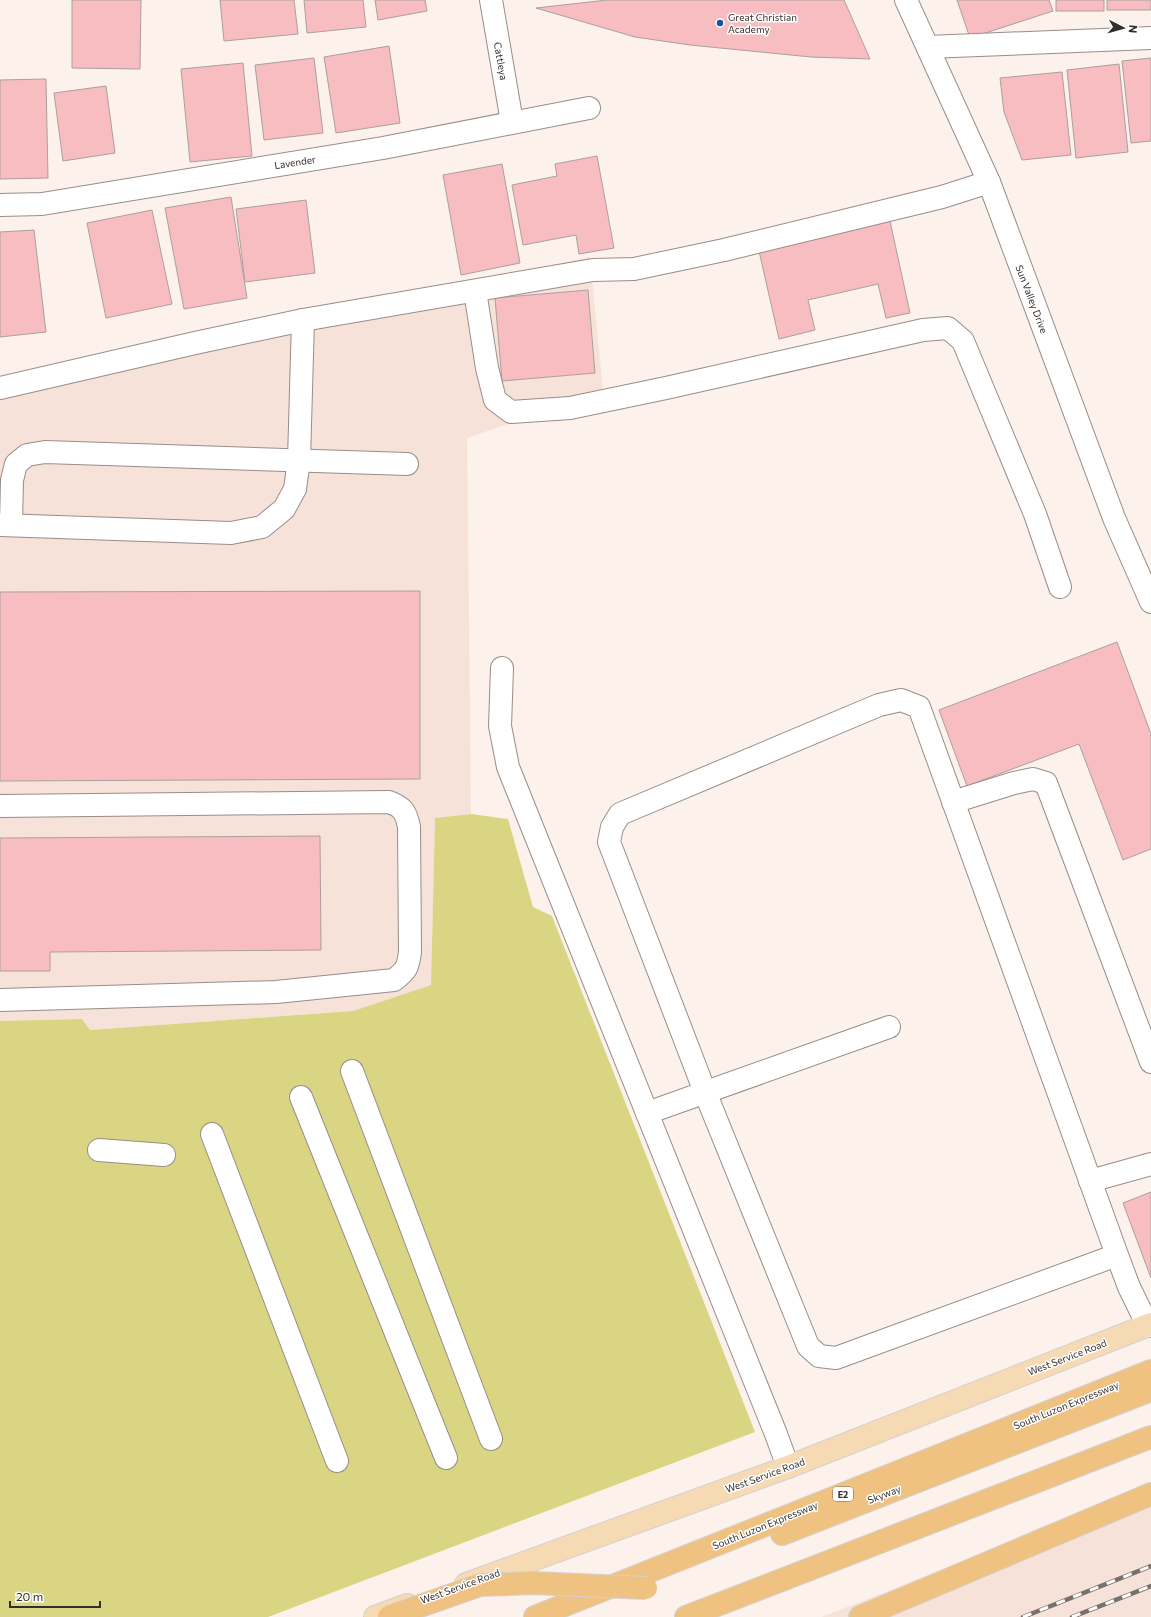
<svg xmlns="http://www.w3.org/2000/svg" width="1151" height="1617" font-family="Commissioner,sans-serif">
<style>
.built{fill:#f6e2d9}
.green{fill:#dad583}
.building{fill:#f7bdc0;stroke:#ac9f9f}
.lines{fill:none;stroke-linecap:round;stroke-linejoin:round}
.minor-casing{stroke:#988d88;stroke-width:24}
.major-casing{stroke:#d2d1d1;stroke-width:24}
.highway-casing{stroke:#d2d1d1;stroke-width:24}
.minor{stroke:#fff;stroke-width:22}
.major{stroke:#f6dab4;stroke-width:22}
.highway{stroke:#f0c282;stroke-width:22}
.rail-casing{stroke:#77706d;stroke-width:4.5}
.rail{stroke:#fff;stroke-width:3;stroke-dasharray:9;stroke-linecap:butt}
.highway-bridge-casing{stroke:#d2d1d1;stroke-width:24;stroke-linecap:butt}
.highway-bridge{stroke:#f0c282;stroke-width:22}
.poi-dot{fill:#1054a4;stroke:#fff;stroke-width:1.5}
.labels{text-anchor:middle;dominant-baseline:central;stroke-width:3;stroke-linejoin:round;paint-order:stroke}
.shield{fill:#fff;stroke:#716d6c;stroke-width:1}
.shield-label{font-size:9px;font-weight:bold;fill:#342f2d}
.poi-label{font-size:10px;fill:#342f2d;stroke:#fff;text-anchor:start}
.street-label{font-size:10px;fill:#342f2d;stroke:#fff}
</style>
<rect width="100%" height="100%" fill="#fdf1eb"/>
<g class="built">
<path d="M 590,257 L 603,391 L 467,438 L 471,814 L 435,818 L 431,985 L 353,1011 L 90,1030 L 82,1019 L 0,1021 L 0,379 Z"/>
<path d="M 1151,1487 L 1151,1617 L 822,1617 Z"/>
</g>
<path class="green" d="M 471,814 L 508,819 L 533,907 L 552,916 L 755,1432 L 268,1617 L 0,1617 L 0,1021 L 82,1019 L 90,1030 L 353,1011 L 431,985 L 435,818 Z"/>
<g class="building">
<path d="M 72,0 L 141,0 L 140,69 L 72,68 Z"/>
<path d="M 220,0 L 294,0 L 298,34 L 224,41 Z"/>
<path d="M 304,0 L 363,0 L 366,27 L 307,33 Z"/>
<path d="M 375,0 L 425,0 L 427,11 L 378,20 Z"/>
<path d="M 607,0 L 844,0 L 870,59 L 811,57 L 690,45 L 635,37 L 536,8 Z"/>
<path d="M 957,0 L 1049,0 L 1053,11 L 970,38 Z"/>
<rect x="1056" y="0" width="48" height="11"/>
<rect x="1107" y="0" width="44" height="10"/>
<path d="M 389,46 L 400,123 L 336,133 L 324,57 Z"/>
<path d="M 314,58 L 323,133 L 264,140 L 255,65 Z"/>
<path d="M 1151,58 L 1151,141 L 1131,143 L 1122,61 Z"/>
<path d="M 243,63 L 252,156 L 190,162 L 181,69 Z"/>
<path d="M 1119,64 L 1128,152 L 1076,158 L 1067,70 Z"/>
<path d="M 1062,72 L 1071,155 L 1022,160 L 1004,112 L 1000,78 Z"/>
<path d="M 46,79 L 48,178 L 0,179 L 0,80 Z"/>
<path d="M 106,86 L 115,153 L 63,161 L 54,93 Z"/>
<path d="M 597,156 L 614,248 L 579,254 L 576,235 L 523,245 L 512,185 L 557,176 L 555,164 Z"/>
<path d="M 502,164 L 520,263 L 461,275 L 443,175 Z"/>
<path d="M 231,197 L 247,298 L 184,309 L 165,208 Z"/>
<path d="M 306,200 L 315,273 L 245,282 L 236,209 Z"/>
<path d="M 152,210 L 172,304 L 106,318 L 87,223 Z"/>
<path d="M 890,221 L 910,313 L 886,318 L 878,284 L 808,300 L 815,330 L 779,339 L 759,251 Z"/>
<path d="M 34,230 L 46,332 L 0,337 L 0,232 Z"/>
<path d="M 588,290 L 595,373 L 502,381 L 495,298 Z"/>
<path d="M 420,591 L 420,779 L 0,781 L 0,592 Z"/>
<path d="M 1117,642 L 1151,734 L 1151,849 L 1123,860 L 1079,744 L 967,786 L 939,710 Z"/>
<path d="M 320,836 L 321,950 L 50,952 L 50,971 L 0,971 L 0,838 Z"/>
<path d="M 1151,1192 L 1151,1278 L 1123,1203 Z"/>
</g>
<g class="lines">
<defs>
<g id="minor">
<path d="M 491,0 L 512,122"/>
<path d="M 906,0 L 989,182 L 1114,518 L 1151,602"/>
<path d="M 928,47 L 1151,38"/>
<path d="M 0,205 L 42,204 L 383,148 L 589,108"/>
<path d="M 475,291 L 487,368 L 495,400 L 511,412 L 570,408 L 666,388 L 923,330 L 948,328 L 963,341 L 1035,514 L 1060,587"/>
<path d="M 0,388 L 195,343 L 303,320 L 593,270 L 634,269 L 724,250 L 942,197 L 989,182"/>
<path d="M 0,525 L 231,533 L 262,527 L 284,509 L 295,489 L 299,460 L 303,320"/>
<path d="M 11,525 L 12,480 L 16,464 L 27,455 L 45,452 L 407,464"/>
<path d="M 502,668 L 500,726 L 508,767 L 776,1434 L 788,1467"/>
<path d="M 953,802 L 1014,783 L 1033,779 L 1046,783 L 1151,1062"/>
<path d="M 0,806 L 389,802 C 403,807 406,812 409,827 L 410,952 C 408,967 407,970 394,980 L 276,992 L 0,1000"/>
<path d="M 352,1071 L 491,1439"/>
<path d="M 301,1097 L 446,1458"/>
<path d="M 647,1113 L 889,1027"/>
<path d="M 212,1134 L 337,1461"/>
<path d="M 99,1150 L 164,1155"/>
<path d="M 1090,1181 L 1151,1164"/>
<path d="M 1117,1255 L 836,1358 L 819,1356 L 808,1346 L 705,1092 L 609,842 L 612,827 L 620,814 L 879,705 L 901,700 L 919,707 L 1117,1255 L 1129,1287 L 1148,1326"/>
</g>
<g id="major">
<path d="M 466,1584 L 788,1467 L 1151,1324"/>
<path d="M 375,1617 L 407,1605"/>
</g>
<g id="highway">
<path d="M 782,1534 L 1151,1390"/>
<path d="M 535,1617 L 1151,1371"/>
<path d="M 686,1617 L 1151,1437"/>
<path d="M 860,1617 L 1151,1494"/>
</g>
</defs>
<use href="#minor" class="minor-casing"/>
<use href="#major" class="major-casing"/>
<use href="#highway" class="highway-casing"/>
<use href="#minor" class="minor"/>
<use href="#major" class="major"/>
<use href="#highway" class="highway"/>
<defs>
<g id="rail">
<path d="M 1023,1617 L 1151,1566"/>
<path d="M 1072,1617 L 1151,1586"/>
</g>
</defs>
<use href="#rail" class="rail-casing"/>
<use href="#rail" class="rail"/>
<defs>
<path id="highway-bridge" d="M 389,1617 L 480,1585 L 533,1583 L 646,1588"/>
</defs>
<use href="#highway-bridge" class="highway-bridge-casing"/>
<use href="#highway-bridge" class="highway-bridge"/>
</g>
<circle class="poi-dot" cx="720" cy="23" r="4"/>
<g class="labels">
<rect class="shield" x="833" y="1487" width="20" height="14" rx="3"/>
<g class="shield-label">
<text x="843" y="1494">E2</text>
</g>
<g class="poi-label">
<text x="728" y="17">Great Christian<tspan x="728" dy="12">Academy</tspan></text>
</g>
<g class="street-label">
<text transform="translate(501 61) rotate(80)">Cattleya</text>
<text transform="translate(295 162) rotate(-9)">Lavender</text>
<text transform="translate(1032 299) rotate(69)">Sun Valley Drive</text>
<text transform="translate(1067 1357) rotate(-21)">West Service Road</text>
<text transform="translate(1066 1405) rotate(-22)">South Luzon Expressway</text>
<text transform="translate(765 1475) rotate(-20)">West Service Road</text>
<text transform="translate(884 1494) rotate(-21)">Skyway</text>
<text transform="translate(765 1525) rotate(-22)">South Luzon Expressway</text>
<text transform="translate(460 1586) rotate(-20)">West Service Road</text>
</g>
</g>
<g transform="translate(1123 28) rotate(96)" stroke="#ffffff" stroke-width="3" paint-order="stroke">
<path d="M0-3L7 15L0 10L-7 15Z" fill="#342f2d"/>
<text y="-6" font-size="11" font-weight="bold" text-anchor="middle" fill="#342f2d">N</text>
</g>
<path d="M10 1601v6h90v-6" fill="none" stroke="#342f2d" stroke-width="2"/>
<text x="16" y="1601" font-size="12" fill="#342f2d" stroke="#ffffff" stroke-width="3" paint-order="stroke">20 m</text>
</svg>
